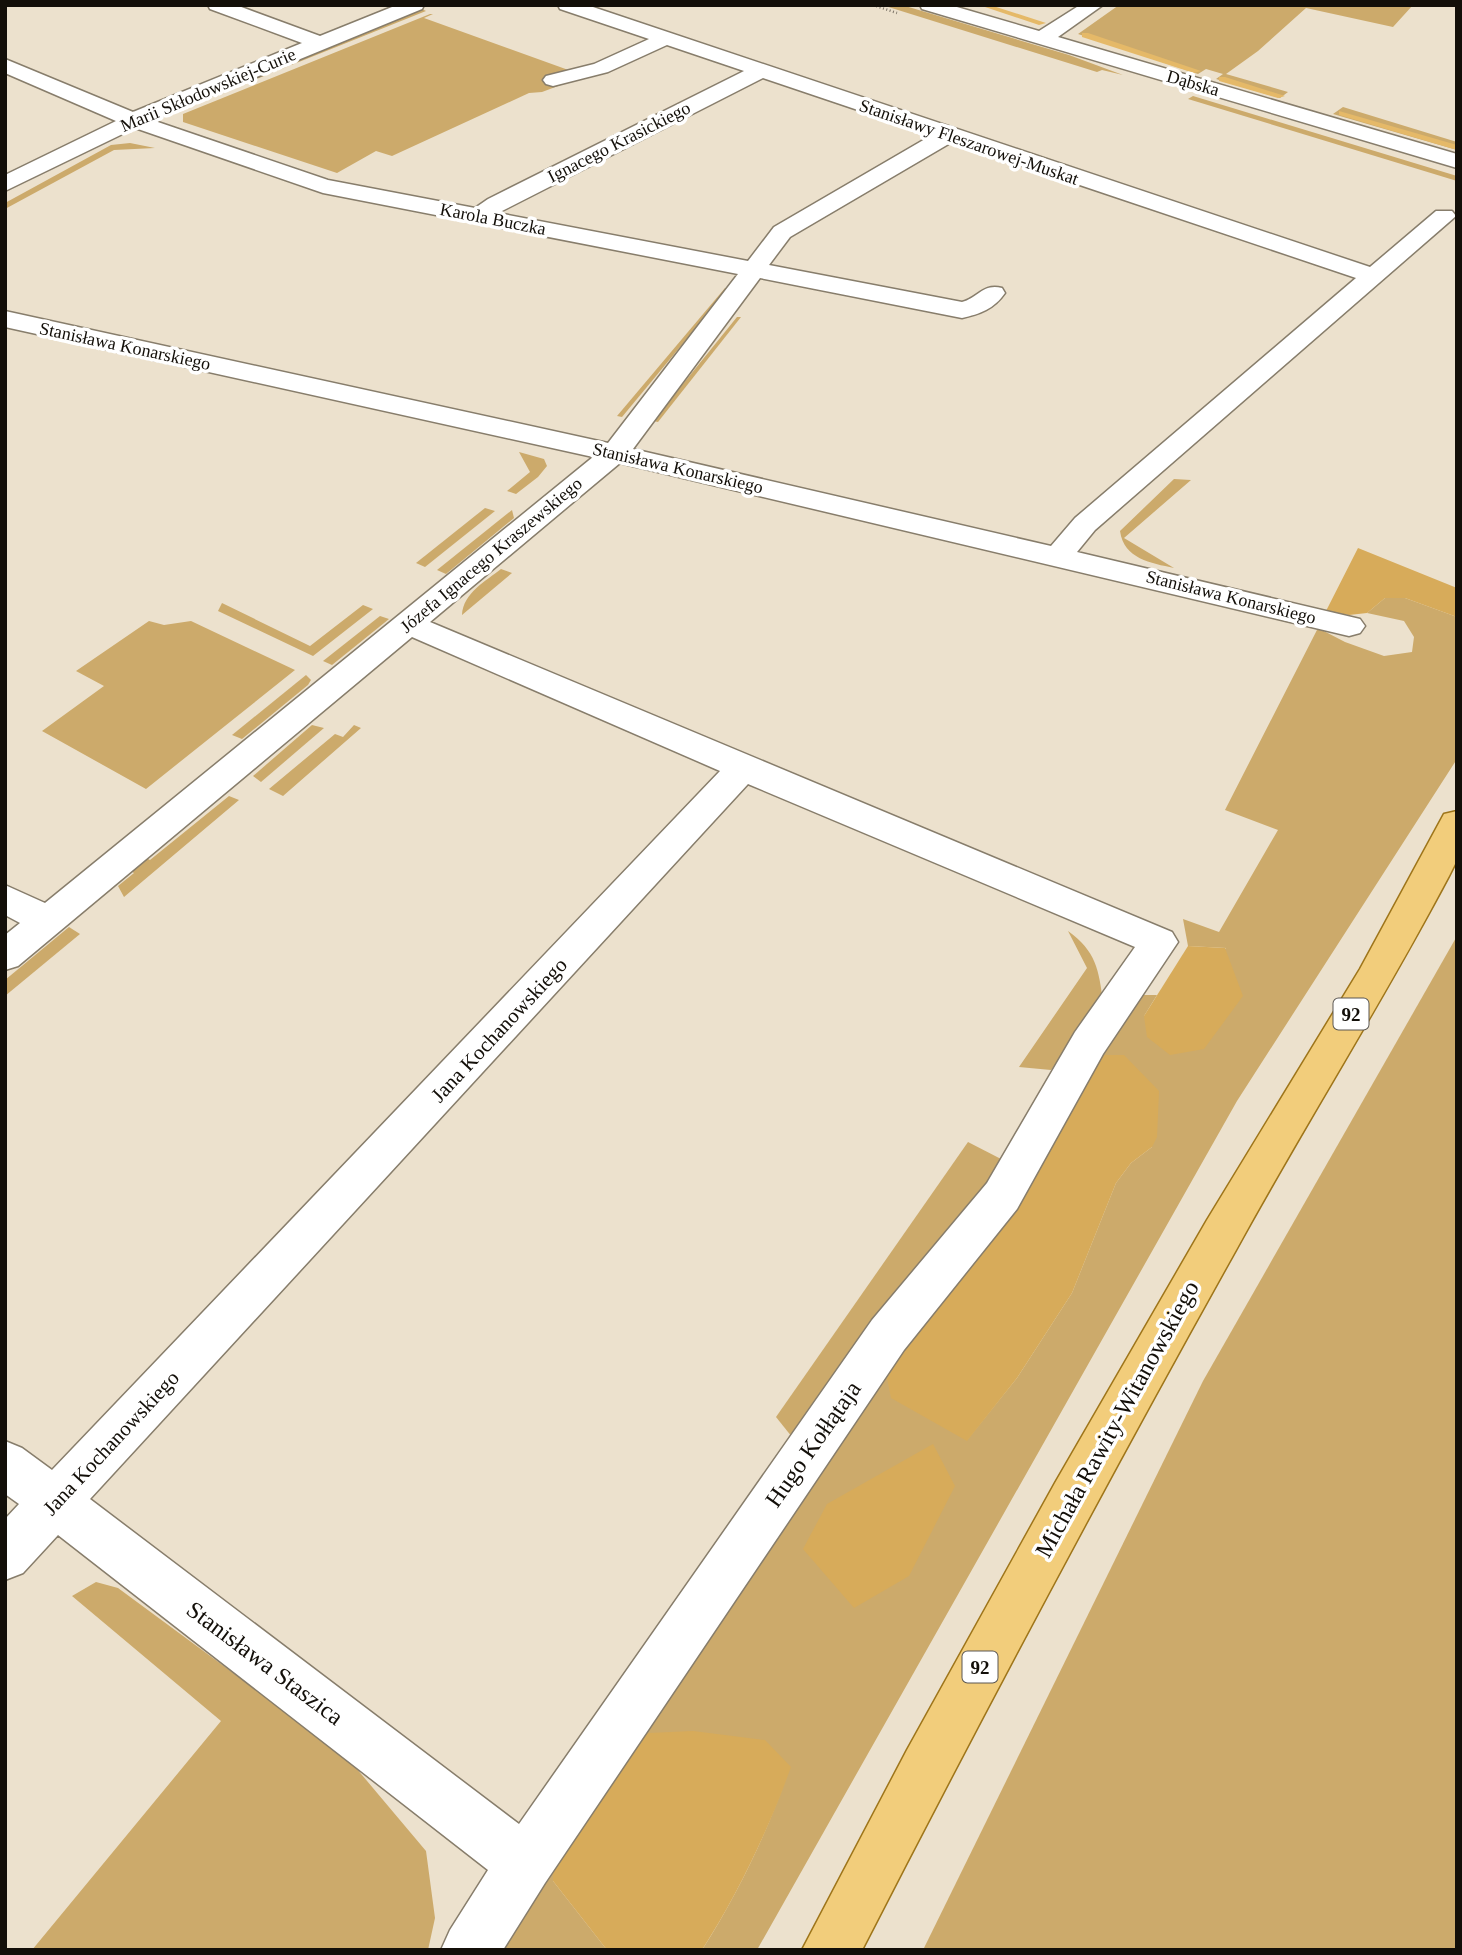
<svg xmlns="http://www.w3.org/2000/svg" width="1462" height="1955" font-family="'Times New Roman',serif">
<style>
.green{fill:#ccaa6b}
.forest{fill:#d7ab5a}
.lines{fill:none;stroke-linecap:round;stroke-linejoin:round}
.stream{fill:#e5b968;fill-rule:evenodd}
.minor-casing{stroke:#877d6b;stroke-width:3}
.major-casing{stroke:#9e751a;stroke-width:3}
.path{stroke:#7d7569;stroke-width:2.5;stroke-dasharray:1 2.5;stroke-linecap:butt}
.minor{fill:#fff;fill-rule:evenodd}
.major{fill:#f2cd7b;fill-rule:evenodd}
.labels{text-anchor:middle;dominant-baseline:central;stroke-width:7;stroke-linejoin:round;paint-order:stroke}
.far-street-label{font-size:18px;fill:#130f09;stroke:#fff}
.shield{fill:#fff;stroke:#5a5753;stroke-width:2}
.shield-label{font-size:19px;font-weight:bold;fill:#130f09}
.street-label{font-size:21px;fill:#130f09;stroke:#fff}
.near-street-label{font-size:24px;fill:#130f09;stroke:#fff}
</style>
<rect width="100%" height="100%" fill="#ece1cd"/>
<g class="green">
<path d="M 882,5 L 902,5 L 1069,55 L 1123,75 L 1102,70 L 1097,72 Z"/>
<path d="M 1119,5 L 1413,5 L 1393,27 L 1306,8 L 1258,51 L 1226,74 L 1288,92 L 1280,98 L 1216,79 L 1223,74 L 1206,69 L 1198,74 L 1078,34 Z"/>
<path d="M 422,9 L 426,11 L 184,108 L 179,106 Z"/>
<path d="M 430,14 L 433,14 L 424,18 L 585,76 L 542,92 L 529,93 L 392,156 L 376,151 L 337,173 L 183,122 L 183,114 Z"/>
<path d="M 1193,96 L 1457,176 L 1457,181 L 1188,99 Z"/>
<path d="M 1343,107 L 1457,142 L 1457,150 L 1333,114 Z"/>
<path d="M 130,143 L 155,148 L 114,150 L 5,209 L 5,203 L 111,145 Z"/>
<path d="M 725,288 L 729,288 L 622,417 L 617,416 Z"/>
<path d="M 737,317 L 741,317 L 658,422 L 653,421 Z"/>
<path d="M 519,452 L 544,459 L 547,466 L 538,477 L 516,494 L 507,491 L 530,472 Z"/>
<path d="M 1174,479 L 1191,480 L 1124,538 L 1174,568 C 1151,563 1124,559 1120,531 Z"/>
<path d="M 485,508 L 495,511 L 425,567 L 416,563 Z"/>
<path d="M 512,510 L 514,518 L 446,574 L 437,570 Z"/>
<path d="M 501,569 L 512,573 L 462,615 C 463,593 486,581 501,569 Z"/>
<path d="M 1385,598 L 1405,598 L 1457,617 L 1457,759 L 1237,1101 L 757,1950 L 702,1950 C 739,1892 768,1831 790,1767 L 627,1734 L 893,1340 L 967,1440 L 1017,1378 L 1072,1293 L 1116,1183 L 1131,1163 L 1152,1147 L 1096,1055 L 1140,995 L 1157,995 L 1144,1016 L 1226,948 L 1188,946 L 1183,919 L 1219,932 L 1278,830 L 1225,810 L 1318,628 L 1345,642 L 1384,656 L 1412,652 L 1414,637 L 1404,621 L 1367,613 Z"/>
<path d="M 222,603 L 310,646 L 363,605 L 373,609 L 313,656 L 218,611 Z"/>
<path d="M 380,616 L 389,619 L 332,665 L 323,661 Z"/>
<path d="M 149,621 L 164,625 L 191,621 L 295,670 L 146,789 L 42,731 L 104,686 L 76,671 Z"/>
<path d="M 306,675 L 311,680 L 308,685 L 242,739 L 232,735 Z"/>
<path d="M 312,725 L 324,728 L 261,782 L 253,776 Z"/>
<path d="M 354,725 L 361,728 L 283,796 L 269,789 L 335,734 L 343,737 Z"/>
<path d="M 229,796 L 239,800 L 124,897 L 118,886 L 134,873 L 129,870 L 144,857 L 150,860 Z"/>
<path d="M 69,927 L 80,934 L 5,996 L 5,980 Z"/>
<path d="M 1068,931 C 1096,951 1099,970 1103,1002 L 1051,1070 L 1019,1067 L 1087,968 Z"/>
<path d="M 1457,936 L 1457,1950 L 923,1950 L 1203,1381 Z"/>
<path d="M 968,1142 L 1001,1159 L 938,1261 L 792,1437 L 776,1417 Z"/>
<path d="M 96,1582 L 118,1588 L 346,1756 L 426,1851 L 435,1918 L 428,1950 L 32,1950 L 221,1721 L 72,1596 Z"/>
<path d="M 553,1838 L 553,1881 L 607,1950 L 488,1950 Z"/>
</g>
<g class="forest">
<path d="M 1358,548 L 1457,588 L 1457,617 L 1405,598 L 1385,598 L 1367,613 L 1349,615 L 1326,611 Z"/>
<path d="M 1188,946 L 1225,948 L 1243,996 L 1204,1049 L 1170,1055 L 1147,1037 L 1144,1016 Z"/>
<path d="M 1096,1055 L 1124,1055 L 1159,1091 L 1157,1137 L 1152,1147 L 1131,1163 L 1116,1183 L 1072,1293 L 1017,1378 L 967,1441 L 891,1398 L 885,1368 Z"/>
<path d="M 933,1444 L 955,1486 L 909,1576 L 854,1608 L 803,1549 L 827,1504 Z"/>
<path d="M 693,1731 L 765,1740 L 791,1767 C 768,1831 739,1892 702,1950 L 607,1950 L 553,1881 L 553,1838 L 627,1734 Z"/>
</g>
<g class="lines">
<g class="stream">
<path d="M 979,5 L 990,5 L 1046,23 L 1039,25 Z"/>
<path d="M 1082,33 L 1088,33 L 1201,71 L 1194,73 L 1082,37 Z"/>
<path d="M 1219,77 L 1225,77 L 1285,96 L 1278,98 L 1219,81 Z"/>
<path d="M 1339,111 L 1457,145 L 1457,150 L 1339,115 Z"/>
</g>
<defs>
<g id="minor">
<path d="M 208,5 L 236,5 L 320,36 L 397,5 L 424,5 L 422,9 L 152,120 L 328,180 L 475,208 L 488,199 L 744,71 L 667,45 L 608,72 L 553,86 L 546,84 L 543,80 L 546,76 L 594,64 L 649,39 L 560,9 L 558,5 L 587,5 L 1370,267 L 1436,211 L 1452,211 L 1456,216 L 1095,530 L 1077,552 L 1360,619 L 1365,626 L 1360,633 L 1349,636 L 620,463 L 430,622 L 1172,932 L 1178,942 L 1103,1054 L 1017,1209 L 904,1350 L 545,1883 L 503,1950 L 441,1950 L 450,1930 L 488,1870 L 58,1535 L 23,1573 L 5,1580 L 5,1519 L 19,1504 L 5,1494 L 5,1441 L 22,1448 L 52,1470 L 720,771 L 412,637 L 18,966 L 5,970 L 5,935 L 20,923 L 5,915 L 5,885 L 45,903 L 593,457 L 5,327 L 5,311 L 608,443 L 738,274 L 323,193 L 135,128 L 5,191 L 5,175 L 116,121 L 5,73 L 5,59 L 133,112 L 302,43 L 210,9 ZM 763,78 L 932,135 L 774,227 L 748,261 L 498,213 ZM 952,142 L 1356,278 L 1075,518 L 1051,546 L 633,449 L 760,278 L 962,318 C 980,314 994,309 1005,293 L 1002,288 C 983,283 978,298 962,302 L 769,265 L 790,237 ZM 748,784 L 1135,947 L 1075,1032 L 987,1183 L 872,1320 L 519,1824 L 90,1499 Z"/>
<path d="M 920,5 L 950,5 L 1039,31 L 1080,5 L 1103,5 L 1058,37 L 1457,154 L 1457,168 L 922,9 Z"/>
</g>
<path id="major" d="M 1457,811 L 1457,860 L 1449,876 C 1382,1003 1305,1124 1236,1250 C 1107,1481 983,1714 862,1950 L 802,1950 L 907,1750 L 1055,1483 L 1207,1220 L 1360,969 L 1444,814 Z"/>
</defs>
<use href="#minor" class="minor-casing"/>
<use href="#major" class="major-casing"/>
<path class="path" d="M 873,5 L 897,13"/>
<use href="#minor" class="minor"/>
<use href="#major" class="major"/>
</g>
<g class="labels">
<g class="far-street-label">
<text transform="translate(1193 83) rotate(16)">Dąbska</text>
<text transform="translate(208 90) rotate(-23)">Marii Skłodowskiej-Curie</text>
<text transform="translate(619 142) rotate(-27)">Ignacego Krasickiego</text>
<text transform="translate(969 142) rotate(19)">Stanisławy Fleszarowej-Muskat</text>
<text transform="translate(493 219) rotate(11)">Karola Buczka</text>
<text transform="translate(125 346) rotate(12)">Stanisława Konarskiego</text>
<text transform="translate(678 468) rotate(13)">Stanisława Konarskiego</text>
<text transform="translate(491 555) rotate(-40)">Józefa Ignacego Kraszewskiego</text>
<text transform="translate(1231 597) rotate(14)">Stanisława Konarskiego</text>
</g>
<g class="shield">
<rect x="1333.5" y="998.5" width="35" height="31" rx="5"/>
<rect x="962.5" y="1651.5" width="35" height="31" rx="5"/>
</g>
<g class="shield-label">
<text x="1351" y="1014">92</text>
<text x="980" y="1667">92</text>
</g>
<g class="street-label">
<text transform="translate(499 1030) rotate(-47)">Jana Kochanowskiego</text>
<text transform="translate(111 1443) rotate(-47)">Jana Kochanowskiego</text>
</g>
<g class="near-street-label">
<text transform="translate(1117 1419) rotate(-61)">Michała Rawity-Witanowskiego</text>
<text transform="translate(813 1444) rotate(-55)">Hugo Kołłątaja</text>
<text transform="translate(265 1663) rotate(37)">Stanisława Staszica</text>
</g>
</g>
<rect width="1462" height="1955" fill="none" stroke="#130f09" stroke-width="14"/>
</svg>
